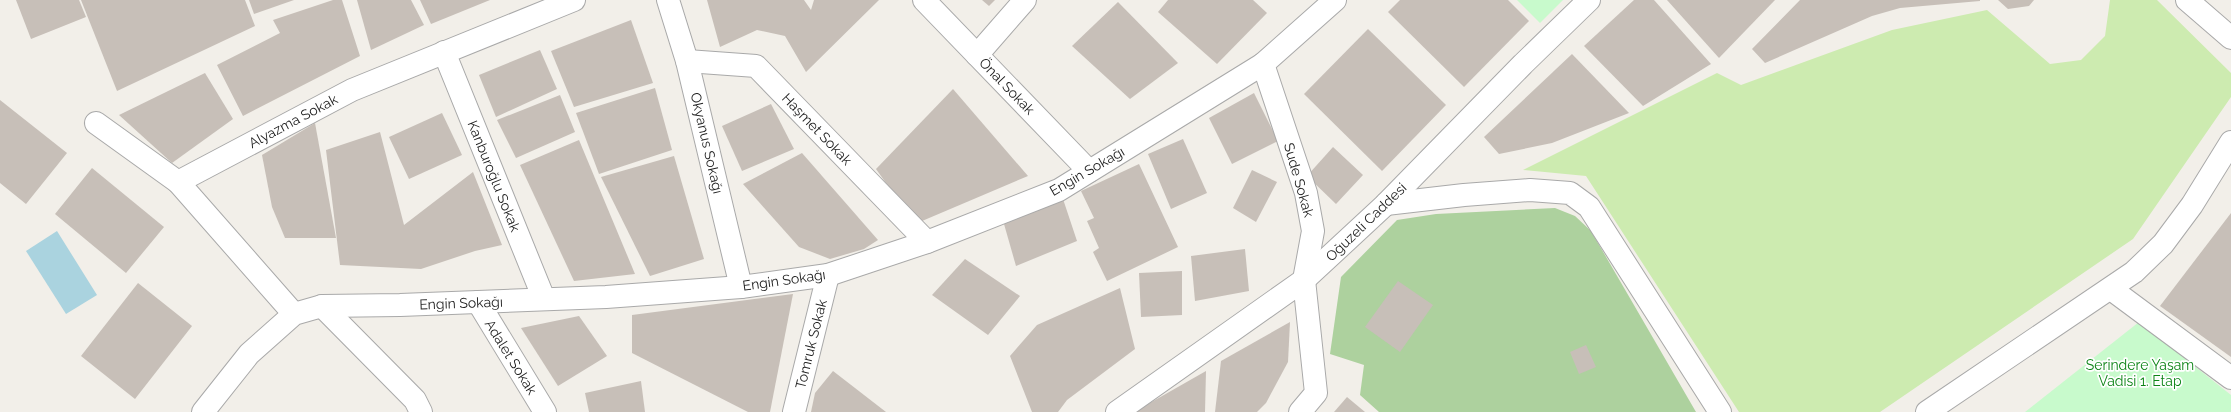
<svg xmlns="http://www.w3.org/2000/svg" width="2231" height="412" font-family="Raleway,sans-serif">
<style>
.grass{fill:#cdebb0}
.forest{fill:#add19e}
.park{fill:#c8facc}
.water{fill:#aad3df}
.building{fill:#c7bfb8}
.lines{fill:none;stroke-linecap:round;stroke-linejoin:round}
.minor-casing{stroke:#a9a9a9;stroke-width:24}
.minor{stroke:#fff;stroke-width:22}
.labels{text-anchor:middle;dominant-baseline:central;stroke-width:3.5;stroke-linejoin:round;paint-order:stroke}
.street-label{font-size:14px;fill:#222;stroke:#fff}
.park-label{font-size:14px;fill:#0c8416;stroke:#fff}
</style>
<rect width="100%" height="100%" fill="#f2efe9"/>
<path class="grass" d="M 2110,0 L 2157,0 L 2231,73 L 2231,97 L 2133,239 L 1880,412 L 1739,412 L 1586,176 L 1523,170 L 1717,73 L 1741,85 L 1892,30 L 1987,10 L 2050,64 L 2081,60 L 2105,36 Z"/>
<path class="forest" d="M 1555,208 L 1575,216 L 1591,231 L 1696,412 L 1379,412 L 1360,395 L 1364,365 L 1330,354 L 1341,277 L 1397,220 L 1436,214 Z"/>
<g class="park">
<path d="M 1517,0 L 1563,0 L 1540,23 Z"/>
<path d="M 2139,322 L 2231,395 L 2231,412 L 2025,412 Z"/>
</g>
<path class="water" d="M 57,231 L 97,295 L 66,314 L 26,251 Z"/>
<g class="building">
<path d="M 16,0 L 79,0 L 86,17 L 31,39 Z"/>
<path d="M 81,0 L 245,0 L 255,26 L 117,91 Z"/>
<path d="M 249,0 L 294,0 L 254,14 Z"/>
<path d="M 333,0 L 342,0 L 360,56 L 243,116 L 217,65 L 280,33 L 273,20 Z"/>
<path d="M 357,0 L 411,0 L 424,25 L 371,50 Z"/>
<path d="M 420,0 L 490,0 L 431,24 Z"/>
<path d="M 707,0 L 804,0 L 811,10 L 814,0 L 879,0 L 806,72 L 785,36 L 757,30 L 720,47 Z"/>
<path d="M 982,0 L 995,0 L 989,6 Z"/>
<path d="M 1168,0 L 1253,0 L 1267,13 L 1217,64 L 1158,12 Z"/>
<path d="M 1400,0 L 1508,0 L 1529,21 L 1464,87 L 1388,12 Z"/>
<path d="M 1634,0 L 1654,0 L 1711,64 L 1643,106 L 1584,46 Z"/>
<path d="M 1667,0 L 1775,0 L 1719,58 Z"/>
<path d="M 1800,0 L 1980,0 L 1980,1 L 1900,8 L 1872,16 L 1765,63 L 1752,49 Z"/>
<path d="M 1998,0 L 2034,0 L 2029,6 L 2008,9 Z"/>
<path d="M 1118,2 L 1178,63 L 1130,99 L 1072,46 Z"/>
<path d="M 631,20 L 653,83 L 574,107 L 551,51 Z"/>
<path d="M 1368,29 L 1446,105 L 1382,171 L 1304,94 Z"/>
<path d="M 540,50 L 557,89 L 496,117 L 479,75 Z"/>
<path d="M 1572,54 L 1629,113 L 1552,143 L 1499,154 L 1484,137 Z"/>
<path d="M 205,73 L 233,119 L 172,163 L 119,115 Z"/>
<path d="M 655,88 L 672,150 L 599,174 L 576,113 Z"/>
<path d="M 953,89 L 1028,176 L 915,224 L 876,169 Z"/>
<path d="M 1254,93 L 1278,141 L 1232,164 L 1209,118 Z"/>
<path d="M 560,95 L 575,132 L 516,158 L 497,120 Z"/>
<path d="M 0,100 L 67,153 L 26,204 L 0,183 Z"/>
<path d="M 771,104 L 794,149 L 742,171 L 722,126 Z"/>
<path d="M 442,113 L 462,155 L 409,179 L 389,137 Z"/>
<path d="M 315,123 L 336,238 L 285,238 L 272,207 L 262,155 Z"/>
<path d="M 380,132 L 404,225 L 473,172 L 502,245 L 475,251 L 421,269 L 340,265 L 326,150 Z"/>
<path d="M 1183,139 L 1207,193 L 1171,209 L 1148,154 Z"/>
<path d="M 579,140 L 635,274 L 574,281 L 520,165 Z"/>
<path d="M 1333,147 L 1363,175 L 1336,204 L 1307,176 Z"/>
<path d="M 802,153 L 878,240 L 864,249 L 830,259 L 799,247 L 743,184 Z"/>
<path d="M 674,156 L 704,259 L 650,276 L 601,177 Z"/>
<path d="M 1139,164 L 1178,247 L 1107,281 L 1093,252 L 1099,248 L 1087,221 L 1094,218 L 1081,191 Z"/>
<path d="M 92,168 L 164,227 L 126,273 L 55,214 Z"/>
<path d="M 1252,170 L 1277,182 L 1256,222 L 1233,208 Z"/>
<path d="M 1063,199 L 1077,241 L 1016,266 L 1004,224 Z"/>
<path d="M 2231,213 L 2231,357 L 2160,306 Z"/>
<path d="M 1245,249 L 1249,291 L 1195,301 L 1191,256 Z"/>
<path d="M 965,259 L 1020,296 L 988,335 L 932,295 Z"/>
<path d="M 1182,271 L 1182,315 L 1141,317 L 1139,273 Z"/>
<path d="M 1398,281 L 1433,305 L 1400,352 L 1365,327 Z"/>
<path d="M 138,283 L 192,326 L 135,399 L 81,356 Z"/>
<path d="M 1120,288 L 1135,349 L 1067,400 L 1058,412 L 1032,412 L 1010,356 L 1037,325 Z"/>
<path d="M 793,294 L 770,412 L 748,412 L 632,353 L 632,315 Z"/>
<path d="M 579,316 L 607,356 L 558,386 L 521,328 Z"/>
<path d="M 1290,322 L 1288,362 L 1266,403 L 1257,412 L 1215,412 L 1221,361 Z"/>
<path d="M 1586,345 L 1596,367 L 1579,374 L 1570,352 Z"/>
<path d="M 833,371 L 886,412 L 811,412 L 815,393 Z"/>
<path d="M 1206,371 L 1205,412 L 1134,412 Z"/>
<path d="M 641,381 L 645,412 L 589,412 L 585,393 Z"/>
<path d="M 1347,397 L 1365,412 L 1334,412 Z"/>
</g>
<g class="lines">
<defs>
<g id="minor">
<path d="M 668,0 L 687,61 L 741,287"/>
<path d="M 924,0 L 1089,171"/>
<path d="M 2187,0 L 2231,38"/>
<path d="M 444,52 L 544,299"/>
<path d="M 977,55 L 1025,0"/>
<path d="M 687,61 L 756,66 L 927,242"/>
<path d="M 1263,64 L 1306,193 L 1313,231 L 1304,280 L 1316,393 L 1300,412"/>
<path d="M 96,123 L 178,182"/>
<path d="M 1386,204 L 1464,195 L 1530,190 L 1570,193 L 1589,207 L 1720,412"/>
<path d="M 2111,289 L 2231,378"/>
<path d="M 478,302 L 545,412"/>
<path d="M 322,306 L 415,400 L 421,412"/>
<path d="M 294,314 L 178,182 L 352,90 L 574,0"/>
<path d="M 203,412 L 249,354 L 294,314 L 322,306 L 400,305 L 606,297 L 741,287 L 828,275 L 927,242 L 1059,190 L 1263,64 L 1335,0"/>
<path d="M 794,412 L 828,275"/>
<path d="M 1117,412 L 1304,280 L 1386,204 L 1523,64 L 1589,0"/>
<path d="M 1927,412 L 2134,272 L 2163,244 L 2192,205 L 2231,142"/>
</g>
</defs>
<use href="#minor" class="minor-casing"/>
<use href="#minor" class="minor"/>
</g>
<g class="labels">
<g class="street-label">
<text transform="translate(1007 86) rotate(46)">Önal Sokak</text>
<text transform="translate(293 121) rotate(-28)">Alyazma Sokak</text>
<text transform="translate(817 129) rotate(46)">Haşmet Sokak</text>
<text transform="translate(707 143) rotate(77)">Okyanus Sokağı</text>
<text transform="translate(1087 171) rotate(-30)">Engin Sokağı</text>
<text transform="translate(494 176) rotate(68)">Kanburoğlu Sokak</text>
<text transform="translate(1299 180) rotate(74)">Sude Sokak</text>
<text transform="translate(1366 222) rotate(-44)">Oğuzeli Caddesi</text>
<text transform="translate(784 280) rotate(-8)">Engin Sokağı</text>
<text transform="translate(461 303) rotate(-2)">Engin Sokağı</text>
<text transform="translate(811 344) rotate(-76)">Tomruk Sokak</text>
<text transform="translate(511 357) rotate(58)">Adalet Sokak</text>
</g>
<g class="park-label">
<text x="2140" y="365">Serindere Yaşam<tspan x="2140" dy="16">Vadisi 1. Etap</tspan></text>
</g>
</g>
</svg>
